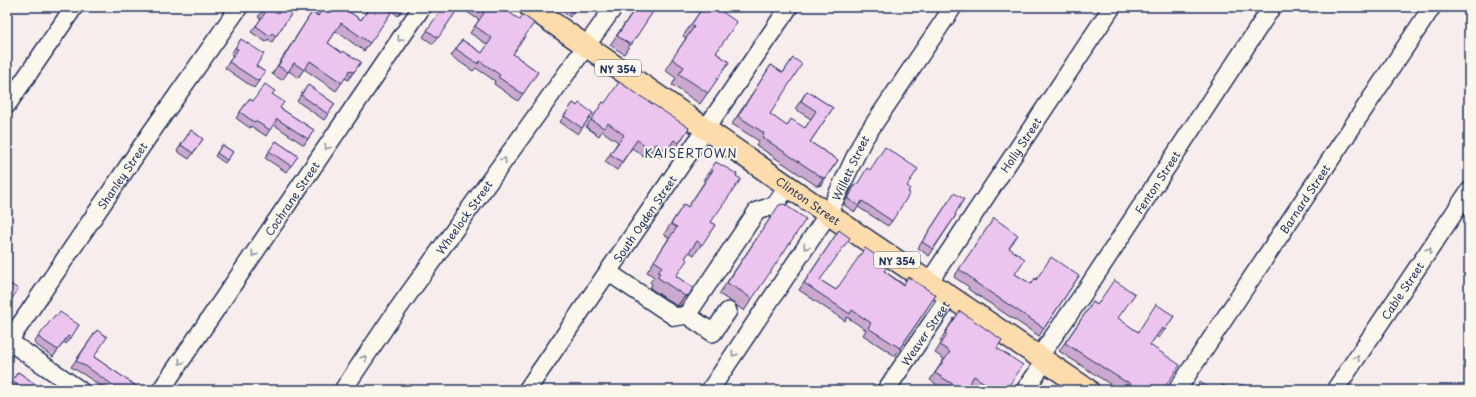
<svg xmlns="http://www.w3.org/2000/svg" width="1476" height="397" font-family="'Playpen Sans',sans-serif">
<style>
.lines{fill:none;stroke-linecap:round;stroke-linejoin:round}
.minor-casing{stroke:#1b2f5e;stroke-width:20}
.major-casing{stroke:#1b2f5e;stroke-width:24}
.minor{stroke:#fbf7ec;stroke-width:17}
.major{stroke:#fddcac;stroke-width:21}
.wall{fill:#cba9ce;stroke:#1b2f5e}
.shaded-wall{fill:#a58aa7;stroke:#1b2f5e}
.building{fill:#ecc5ef;stroke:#1b2f5e}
.oneway{stroke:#8b93a5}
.labels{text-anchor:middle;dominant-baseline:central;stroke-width:4;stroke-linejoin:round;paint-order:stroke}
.shield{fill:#fbf7ec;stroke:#5e6b89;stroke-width:1}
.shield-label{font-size:10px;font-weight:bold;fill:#1b2f5e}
.street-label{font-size:11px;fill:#1b2f5e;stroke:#fbf7ec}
.neighbourhood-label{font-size:12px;letter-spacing:1px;fill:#1b2f5e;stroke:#fbf7ec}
</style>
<rect width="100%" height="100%" fill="#f8eded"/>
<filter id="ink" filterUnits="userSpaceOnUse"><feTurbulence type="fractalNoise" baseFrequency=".025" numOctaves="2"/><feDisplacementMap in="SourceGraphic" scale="8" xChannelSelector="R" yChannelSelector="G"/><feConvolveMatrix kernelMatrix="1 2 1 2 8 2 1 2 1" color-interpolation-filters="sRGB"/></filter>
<g filter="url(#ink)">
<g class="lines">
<defs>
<g id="minor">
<path d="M 7,105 L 74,7"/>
<path d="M 608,272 L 675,317 L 687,315 L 757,211 L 775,205 L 788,186"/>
<path id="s1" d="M 929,282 L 1112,7"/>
<path d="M 687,315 L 713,333 L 728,311"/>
<path d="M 7,340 L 80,390"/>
<path id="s2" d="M 7,344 L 150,134 L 239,7"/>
<path id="s3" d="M 1039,357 L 1086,290 L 1272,7"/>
<path id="s4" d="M 161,390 L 422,7"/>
<path id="s5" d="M 343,390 L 390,320 L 614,7"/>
<path id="s6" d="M 527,390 L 789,7"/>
<path id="s7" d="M 710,390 L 828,214 L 863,140 L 953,7"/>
<path id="s8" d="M 886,390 L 950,296"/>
<path d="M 1025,390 L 1045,361"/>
<path id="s9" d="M 1177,390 L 1432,7"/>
<path id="s10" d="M 1335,390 L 1469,191"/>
</g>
<g id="major">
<path id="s11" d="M 530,7 L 828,214 L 1088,390"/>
</g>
</defs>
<use href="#minor" class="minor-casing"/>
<use href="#major" class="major-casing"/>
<use href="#minor" class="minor"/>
<use href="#major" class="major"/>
</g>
<g class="wall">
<path d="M 265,7 L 296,7 L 272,42 L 268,39 L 266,42 L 251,32 L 261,19 L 258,17 Z"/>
<path d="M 369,7 L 404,7 L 398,16 L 392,11 L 364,51 L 336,31 L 328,43 L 342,53 L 361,62 L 348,80 L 345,78 L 336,91 L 304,69 L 298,78 L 289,71 L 282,80 L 272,74 L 312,12 L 318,15 L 345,9 L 361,20 Z"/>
<path d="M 443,7 L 459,7 L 433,44 L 423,37 Z"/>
<path d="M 460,7 L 502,7 L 513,54 L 538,72 L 518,101 L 494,84 L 495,81 L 476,68 L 473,71 L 451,56 L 462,40 L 482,53 L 488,45 L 470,33 L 479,20 Z"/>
<path d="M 560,7 L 577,7 L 570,17 L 559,9 Z"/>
<path d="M 636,7 L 656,7 L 624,54 L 610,45 Z"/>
<path d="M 703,7 L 716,53 L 729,62 L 700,104 L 672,85 L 676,78 L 665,70 L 686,38 L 683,36 Z"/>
<path d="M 241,39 L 256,66 L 265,72 L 254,88 L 225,68 L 233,56 L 231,54 Z"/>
<path d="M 793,58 L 770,114 L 786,126 L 805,128 L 811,119 L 795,109 L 807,91 L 833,108 L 810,142 L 838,160 L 821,185 L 817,186 L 756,145 L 759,141 L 732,124 L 771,65 L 783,73 Z"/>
<path d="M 308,85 L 335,104 L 324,120 L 297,101 Z"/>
<path d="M 272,94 L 280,108 L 314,130 L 304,145 L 273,124 L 266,136 L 251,126 L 250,128 L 236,118 L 249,99 L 253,101 Z"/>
<path d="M 603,102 L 605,103 L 689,128 L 674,151 L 669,147 L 661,158 L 650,150 L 645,157 L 632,148 L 617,170 L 605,162 L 618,142 L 602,131 L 599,136 L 586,127 Z"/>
<path d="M 573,103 L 577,106 L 593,113 L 578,134 L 560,122 Z"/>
<path d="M 191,130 L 203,139 L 189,159 L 177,151 Z"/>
<path d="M 276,141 L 298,156 L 286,172 L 265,158 Z"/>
<path d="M 222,145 L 233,152 L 225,163 L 215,156 Z"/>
<path d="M 716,162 L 711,222 L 715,225 L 694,255 L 689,252 L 685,258 L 676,276 L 693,288 L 681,306 L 677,306 L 650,288 L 652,284 L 650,282 L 654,277 L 647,272 L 669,238 L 664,234 L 684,204 L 688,207 L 705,181 L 703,180 Z"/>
<path d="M 870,170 L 907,186 L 892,221 L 888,226 L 858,207 L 855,212 L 844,205 L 851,189 L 855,184 L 856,185 Z"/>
<path d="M 950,199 L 955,214 L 956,215 L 929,256 L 918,248 Z"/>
<path d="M 771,217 L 752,299 L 744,311 L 733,303 L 719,294 Z"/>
<path d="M 994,218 L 1009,248 L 1015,274 L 1031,284 L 1036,279 L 1079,276 L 1039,336 L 968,289 L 969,287 L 954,277 Z"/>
<path d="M 839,230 L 820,280 L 836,290 L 884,271 L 903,284 L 936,295 L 895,356 L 863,335 L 866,330 L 847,317 L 845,321 L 799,290 Z"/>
<path d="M 1093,302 L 1138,332 L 1174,316 L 1159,338 L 1156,336 L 1150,345 L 1163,390 L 1122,390 L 1121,389 L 1119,390 L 1059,351 Z"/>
<path d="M 954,318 L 997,348 L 1006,390 L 978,390 L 969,384 L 965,390 L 945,390 L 930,380 L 944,359 L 935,353 L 942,342 L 940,341 Z"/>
<path d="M 79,325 L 66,344 L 64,342 L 53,357 L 34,343 L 38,337 Z"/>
<path d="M 97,330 L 94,357 L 142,390 L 107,390 L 83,374 L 71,367 Z"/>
<path d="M 18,372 L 44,390 L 13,390 L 8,386 Z"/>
</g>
<g class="shaded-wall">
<path d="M 826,177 L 821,185 L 817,186 L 823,178 Z"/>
<path d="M 689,295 L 681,306 L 677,306 L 685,296 Z"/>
</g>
<g class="building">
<path d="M 265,7 L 296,7 L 276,36 L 272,33 L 270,36 L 256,26 L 265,13 L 262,11 Z"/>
<path d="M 323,7 L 347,7 L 345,9 L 361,20 L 370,7 L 395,7 L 370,43 L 341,23 L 328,43 L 342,53 L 343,51 L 361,62 L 354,72 L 350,70 L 342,83 L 310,61 L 304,70 L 294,63 L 288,72 L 278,66 L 312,12 L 318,16 Z"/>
<path d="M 443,7 L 459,7 L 438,38 L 427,30 Z"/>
<path d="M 475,7 L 502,7 L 520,20 L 523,15 L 534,23 L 513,54 L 538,72 L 523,94 L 498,77 L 500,75 L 480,61 L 478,64 L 456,49 L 462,40 L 482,53 L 492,38 L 475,26 L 484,13 Z"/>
<path d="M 636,7 L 656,7 L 631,45 L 617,36 Z"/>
<path d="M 703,7 L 715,7 L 737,22 L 716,53 L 729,62 L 708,93 L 679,74 L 684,67 L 672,59 L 694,27 L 691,25 Z"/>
<path d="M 241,39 L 264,54 L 256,66 L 265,72 L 258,81 L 229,62 L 238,49 L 235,48 Z"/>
<path d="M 793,58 L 802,64 L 770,114 L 787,126 L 791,119 L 805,128 L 816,111 L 801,101 L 807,91 L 833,108 L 810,142 L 838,160 L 826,177 L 823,178 L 762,137 L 764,133 L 738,116 L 771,65 L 783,73 Z"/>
<path d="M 619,82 L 689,128 L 679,143 L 674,140 L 667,151 L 655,143 L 651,149 L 637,140 L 622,162 L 610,154 L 624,135 L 608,123 L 604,128 L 591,120 L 603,102 L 605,103 Z"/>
<path d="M 265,84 L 275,91 L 272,94 L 284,102 L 280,108 L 314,130 L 308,139 L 277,119 L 270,130 L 255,121 L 254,122 L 240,112 L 249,99 L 253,101 Z"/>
<path d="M 308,85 L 335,104 L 328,114 L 301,95 Z"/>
<path d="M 573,103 L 577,106 L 579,103 L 593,113 L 582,128 L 564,116 Z"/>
<path d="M 191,130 L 203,139 L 193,153 L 181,145 Z"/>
<path d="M 276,141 L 298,156 L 291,166 L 269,151 Z"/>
<path d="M 222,145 L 233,152 L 227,160 L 217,153 Z"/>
<path d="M 885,147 L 918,169 L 907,186 L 910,188 L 908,192 L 910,193 L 892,221 L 862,201 L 859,206 L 848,199 L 855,184 L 857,185 L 867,168 L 870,170 Z"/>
<path d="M 716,162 L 737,174 L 736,176 L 741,179 L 711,222 L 715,225 L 702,245 L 697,241 L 685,258 L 687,260 L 676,276 L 693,288 L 689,295 L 685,296 L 657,277 L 660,273 L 658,272 L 662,266 L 654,261 L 677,227 L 671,224 L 684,204 L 688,207 L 713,170 L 711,169 Z"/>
<path d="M 954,193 L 964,199 L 955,214 L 956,215 L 933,249 L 922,242 Z"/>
<path d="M 784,204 L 806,219 L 752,299 L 741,291 L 727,283 L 779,205 Z"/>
<path d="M 994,218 L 1018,235 L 1009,248 L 1025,259 L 1015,274 L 1031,284 L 1035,278 L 1036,280 L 1051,257 L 1079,276 L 1044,328 L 973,281 L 974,280 L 959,269 Z"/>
<path d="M 839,230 L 850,238 L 820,280 L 836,290 L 865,248 L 889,264 L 884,271 L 903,285 L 908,277 L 936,295 L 900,348 L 868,328 L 871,323 L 852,310 L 850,314 L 804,283 Z"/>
<path d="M 1114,280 L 1135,294 L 1118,318 L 1138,332 L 1156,304 L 1174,316 L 1165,330 L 1162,328 L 1150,345 L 1180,365 L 1163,390 L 1140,390 L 1126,381 L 1126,382 L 1110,372 L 1065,343 L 1093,302 L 1097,305 Z"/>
<path d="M 7,282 L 18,289 L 8,305 L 7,304 Z"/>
<path d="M 960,311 L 1002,340 L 997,348 L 1023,365 L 1006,390 L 995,390 L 974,376 L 965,390 L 962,390 L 935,373 L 950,352 L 940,345 L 947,335 L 945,333 Z"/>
<path d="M 60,312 L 79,325 L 71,338 L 68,336 L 58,350 L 38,337 L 55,315 L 57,316 Z"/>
<path d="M 97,330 L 107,337 L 94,357 L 142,390 L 120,390 L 87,367 L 76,361 Z"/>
<path d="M 18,372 L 44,390 L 25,390 L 12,381 Z"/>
<path d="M 1200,382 L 1212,390 L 1194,390 Z"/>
<path d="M 1241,384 L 1250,390 L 1237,390 Z"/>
<path d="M 1223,385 L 1231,390 L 1220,390 Z"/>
</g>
<defs><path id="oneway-chevron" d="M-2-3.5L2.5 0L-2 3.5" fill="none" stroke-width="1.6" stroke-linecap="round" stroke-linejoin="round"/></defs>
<g class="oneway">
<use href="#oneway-chevron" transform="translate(400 39) rotate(124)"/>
<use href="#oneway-chevron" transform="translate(327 147) rotate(124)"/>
<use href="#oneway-chevron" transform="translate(504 160) rotate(-54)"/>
<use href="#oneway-chevron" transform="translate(806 247) rotate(124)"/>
<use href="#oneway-chevron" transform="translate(1429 250) rotate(-56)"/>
<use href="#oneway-chevron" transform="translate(254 254) rotate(124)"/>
<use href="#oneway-chevron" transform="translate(734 354) rotate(124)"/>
<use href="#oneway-chevron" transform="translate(364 358) rotate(-56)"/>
<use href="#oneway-chevron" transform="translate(1357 358) rotate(-56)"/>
<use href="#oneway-chevron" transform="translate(181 362) rotate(124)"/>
</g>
</g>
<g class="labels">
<g class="shield">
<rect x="595" y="60" width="46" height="16" rx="3"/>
<rect x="874" y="252" width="46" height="16" rx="3"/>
</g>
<g class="shield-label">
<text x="618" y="68">NY 354</text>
<text x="897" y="260">NY 354</text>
</g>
<g class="street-label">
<text stroke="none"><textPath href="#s1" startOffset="165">Holly Street</textPath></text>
<text stroke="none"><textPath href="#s7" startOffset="263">Willett Street</textPath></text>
<text stroke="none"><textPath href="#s2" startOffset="204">Shanley Street</textPath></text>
<text stroke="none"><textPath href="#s3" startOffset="211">Fenton Street</textPath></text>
<text stroke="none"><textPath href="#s4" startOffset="232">Cochrane Street</textPath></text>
<text stroke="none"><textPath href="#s9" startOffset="230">Barnard Street</textPath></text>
<text stroke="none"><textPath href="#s11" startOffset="339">Clinton Street</textPath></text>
<text stroke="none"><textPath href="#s5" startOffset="211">Wheelock Street</textPath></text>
<text stroke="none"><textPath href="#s6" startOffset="208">South Ogden Street</textPath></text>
<text stroke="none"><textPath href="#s10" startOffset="120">Cable Street</textPath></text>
<text stroke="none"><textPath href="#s8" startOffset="69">Weaver Street</textPath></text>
</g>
<g class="neighbourhood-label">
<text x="691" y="153">KAISERTOWN</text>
</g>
</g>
<rect width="1476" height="397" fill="none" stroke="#fbf7ec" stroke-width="24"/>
<rect x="12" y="12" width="1452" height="373" fill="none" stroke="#1b2f5e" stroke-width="1.5" filter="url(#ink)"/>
</svg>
